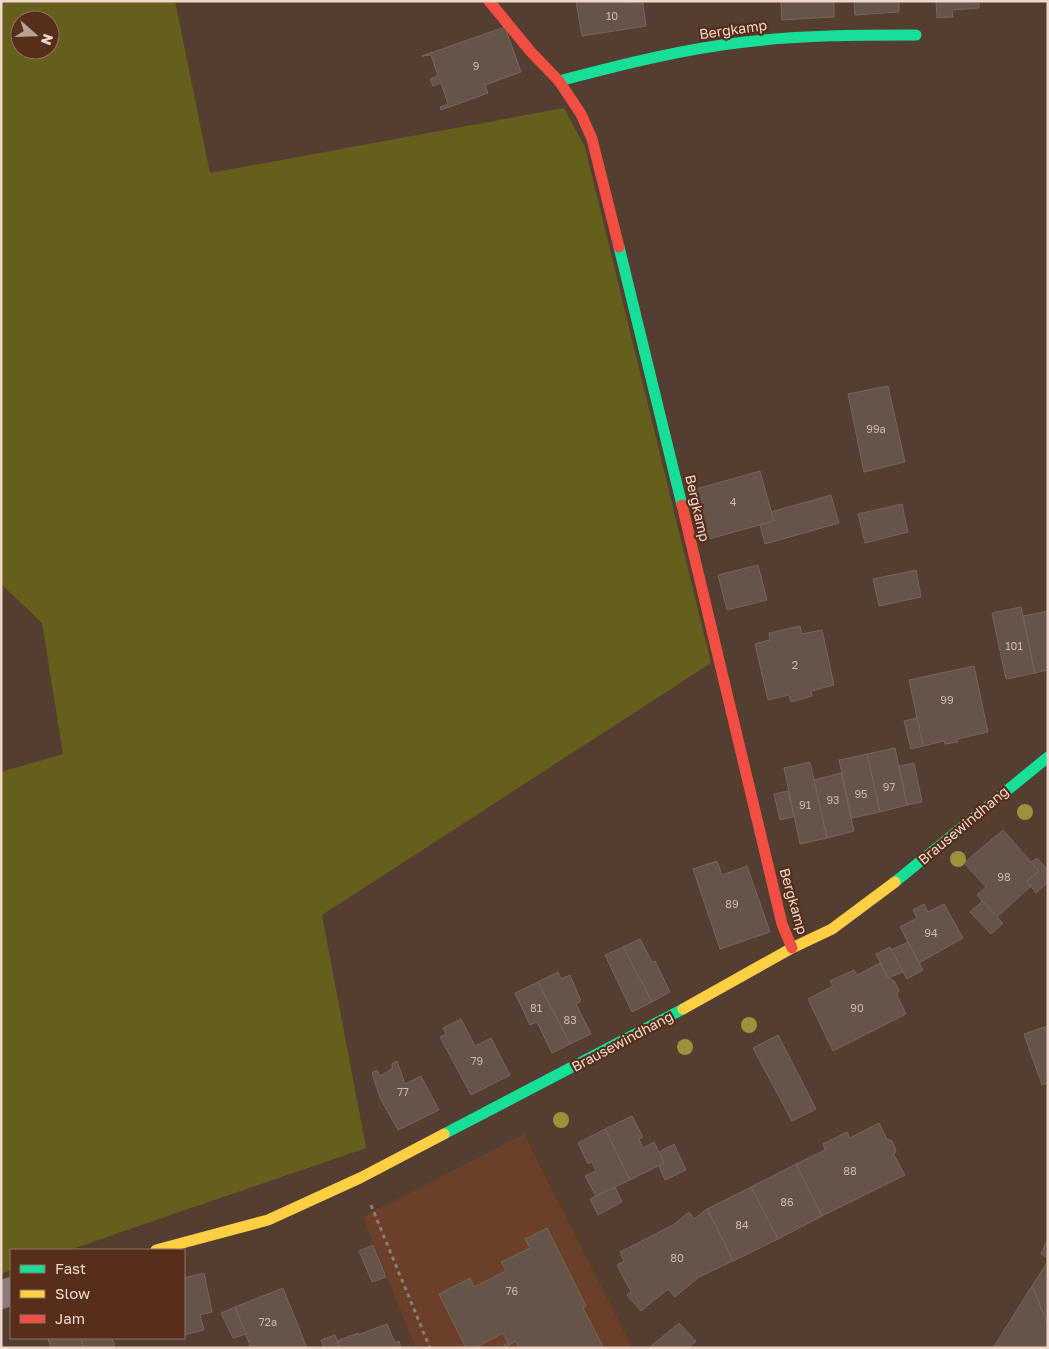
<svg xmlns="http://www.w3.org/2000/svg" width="1049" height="1349" font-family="'Golos Text',sans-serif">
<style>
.built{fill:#6c4028}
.green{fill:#645f1a;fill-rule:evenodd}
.building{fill:#655548;stroke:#766558}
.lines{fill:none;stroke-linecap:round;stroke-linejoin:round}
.path{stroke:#887b78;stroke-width:3;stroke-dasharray:4 4;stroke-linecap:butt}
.street{stroke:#887c7c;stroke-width:28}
.fast{stroke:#16e098;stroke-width:11}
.slow{stroke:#ffcf43;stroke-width:11}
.jam{stroke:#f24e42;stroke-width:11}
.tree{fill:#9f913b}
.labels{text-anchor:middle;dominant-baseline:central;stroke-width:4.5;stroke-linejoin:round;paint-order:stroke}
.number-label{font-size:11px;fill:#ceb6aa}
.street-label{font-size:14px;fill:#f1d7cb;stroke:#562e1a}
</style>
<rect width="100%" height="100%" fill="#543e32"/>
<path class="built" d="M 524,1134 L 632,1348 L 416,1348 L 363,1217 Z"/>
<path class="green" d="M 1,1 L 175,1 L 210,173 L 564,108 L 585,147 L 711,663 L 322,915 L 366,1148 L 69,1250 L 11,1250 L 11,1270 L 1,1274 L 1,772 L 63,754 L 42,623 L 1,584 ZM 20,20 L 50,20 L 50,50 L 20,50 Z"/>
<g class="building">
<path d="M 576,1 L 643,3 L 646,26 L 582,36 Z"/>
<path d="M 781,1 L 834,1 L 834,17 L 782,20 Z"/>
<path d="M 854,1 L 899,1 L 899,12 L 855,15 Z"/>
<path d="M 936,1 L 979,1 L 979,8 L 952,10 L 953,17 L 937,18 Z"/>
<path d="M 505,27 L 521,72 L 485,85 L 488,93 L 441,110 L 440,107 L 448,104 L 441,83 L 433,86 L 430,79 L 438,76 L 431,55 L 422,56 Z"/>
<path d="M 888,386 L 905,462 L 864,472 L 848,394 Z"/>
<path d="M 760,471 L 774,521 L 709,539 L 696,489 Z"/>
<path d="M 831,495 L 839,523 L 765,544 L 760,525 L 774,521 L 771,512 Z"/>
<path d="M 902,504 L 908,532 L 865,543 L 858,514 Z"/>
<path d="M 758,565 L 767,600 L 727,610 L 718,575 Z"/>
<path d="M 916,570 L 921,597 L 879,606 L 873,579 Z"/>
<path d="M 1021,607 L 1035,673 L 1006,679 L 992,613 Z"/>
<path d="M 1048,611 L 1048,670 L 1035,673 L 1023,616 Z"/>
<path d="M 800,626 L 802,634 L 822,630 L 834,685 L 811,691 L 812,696 L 791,702 L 789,695 L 768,700 L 755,644 L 770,640 L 769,633 Z"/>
<path d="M 974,666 L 988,732 L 957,739 L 958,742 L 945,744 L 944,741 L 923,746 L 909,680 Z"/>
<path d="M 917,718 L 923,746 L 911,749 L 904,721 Z"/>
<path d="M 895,748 L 907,805 L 880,812 L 867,754 Z"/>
<path d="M 867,754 L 880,812 L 852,818 L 839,760 Z"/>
<path d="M 810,762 L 827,838 L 800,844 L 784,768 Z"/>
<path d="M 914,763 L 922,802 L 907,805 L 899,766 Z"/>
<path d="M 841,773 L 854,831 L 827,838 L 814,780 Z"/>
<path d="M 788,791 L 794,817 L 780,820 L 774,794 Z"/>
<path d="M 1003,830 L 1039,871 L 1027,881 L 1031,886 L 997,917 L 977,895 L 986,887 L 964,863 Z"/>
<path d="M 1037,858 L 1048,870 L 1048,882 L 1036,893 L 1027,881 L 1039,871 L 1031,862 Z"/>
<path d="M 717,861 L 722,875 L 747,866 L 770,932 L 720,949 L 693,869 Z"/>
<path d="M 982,901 L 1003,923 L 991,934 L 970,912 Z"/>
<path d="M 924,904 L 928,912 L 944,904 L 963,938 L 919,963 L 900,927 L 917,918 L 913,910 Z"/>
<path d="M 640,939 L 652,962 L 655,961 L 670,992 L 652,1002 L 623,947 Z"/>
<path d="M 908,942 L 923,970 L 907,979 L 891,950 Z"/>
<path d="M 623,947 L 652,1002 L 632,1012 L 605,955 Z"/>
<path d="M 890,947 L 903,972 L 888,978 L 876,954 Z"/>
<path d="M 880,963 L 888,978 L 894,981 L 899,990 L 897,995 L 906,1014 L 833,1051 L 808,999 L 833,986 L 830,981 L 854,970 L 857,975 Z"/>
<path d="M 558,972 L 561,979 L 570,975 L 581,1001 L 576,1004 L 591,1034 L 570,1044 L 538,982 Z"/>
<path d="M 538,982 L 570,1044 L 552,1053 L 537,1022 L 530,1025 L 515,993 Z"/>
<path d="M 461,1019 L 475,1046 L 491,1038 L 510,1075 L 471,1095 L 440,1037 L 446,1034 L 443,1028 Z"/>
<path d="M 1048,1026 L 1048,1083 L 1042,1085 L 1024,1034 Z"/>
<path d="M 778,1035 L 816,1109 L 792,1121 L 753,1048 Z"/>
<path d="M 397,1061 L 405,1084 L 421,1076 L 439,1110 L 398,1130 L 380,1098 L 372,1073 L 377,1070 L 380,1076 L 392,1069 L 392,1064 Z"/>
<path d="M 632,1116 L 643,1137 L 639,1139 L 643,1148 L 654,1142 L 664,1163 L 630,1180 L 605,1129 Z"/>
<path d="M 879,1123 L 887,1139 L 892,1141 L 896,1150 L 894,1155 L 905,1175 L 822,1216 L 796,1164 L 825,1150 L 823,1144 L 847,1132 L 850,1138 Z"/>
<path d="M 605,1129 L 630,1180 L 596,1196 L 585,1176 L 596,1171 L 592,1162 L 588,1164 L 578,1143 Z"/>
<path d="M 674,1144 L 686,1170 L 665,1180 L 659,1166 L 664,1163 L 659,1152 Z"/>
<path d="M 796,1164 L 822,1216 L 778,1239 L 751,1187 Z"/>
<path d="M 615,1187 L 622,1202 L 598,1215 L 590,1199 Z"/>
<path d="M 751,1187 L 778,1239 L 733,1261 L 707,1209 Z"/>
<path d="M 707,1209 L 733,1261 L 699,1277 L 675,1297 L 668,1289 L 641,1311 L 627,1295 L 631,1292 L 617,1265 L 624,1261 L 620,1252 L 673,1225 L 689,1212 L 694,1219 Z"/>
<path d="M 547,1228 L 586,1306 L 583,1308 L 603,1347 L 519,1348 L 516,1341 L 505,1347 L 504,1345 L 508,1343 L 503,1333 L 475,1348 L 466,1348 L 439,1294 L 470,1278 L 474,1287 L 506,1271 L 501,1262 L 530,1248 L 525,1239 Z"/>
<path d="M 1048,1238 L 1048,1258 L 1041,1254 Z"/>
<path d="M 373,1245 L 386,1277 L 372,1282 L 359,1251 Z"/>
<path d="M 1048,1261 L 1048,1325 L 1032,1286 Z"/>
<path d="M 204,1273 L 212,1312 L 200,1315 L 204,1330 L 184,1335 L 184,1278 Z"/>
<path d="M 1032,1286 L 1048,1325 L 1048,1348 L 993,1348 Z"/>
<path d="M 283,1288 L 307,1348 L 247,1348 L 250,1345 L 235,1307 Z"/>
<path d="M 235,1307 L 246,1334 L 233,1338 L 221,1313 Z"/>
<path d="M 679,1323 L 696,1341 L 688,1348 L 649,1348 Z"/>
<path d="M 387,1324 L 395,1343 L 399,1341 L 401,1348 L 340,1348 L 337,1341 L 358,1333 L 358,1335 Z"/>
<path d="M 335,1335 L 340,1348 L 324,1348 L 321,1340 Z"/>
<path d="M 52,1338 L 81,1338 L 84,1348 L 51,1348 L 48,1339 Z"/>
<path d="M 81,1338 L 112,1338 L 115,1348 L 84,1348 Z"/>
</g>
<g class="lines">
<path class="path" d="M 371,1205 L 430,1348"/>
<path class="street" d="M 1,1295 L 11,1291"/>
<g class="fast">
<path d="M 559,81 C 620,65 682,49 745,42 C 802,35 859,35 916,35"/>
<path d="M 619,247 L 682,505"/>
<path d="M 895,882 L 1048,757"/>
<path d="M 444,1134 L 683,1009"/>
</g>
<g class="slow">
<path d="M 683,1009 L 792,948 L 832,929 L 895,882"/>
<path d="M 156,1250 L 268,1220 L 360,1178 L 444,1134"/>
</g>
<g class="jam">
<path d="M 489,1 L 531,52 L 559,81 L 581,114 L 592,139 L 619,247"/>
<path d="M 682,505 L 782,924 L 792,948"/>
</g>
</g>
<g class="tree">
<circle cx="1025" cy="812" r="8"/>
<circle cx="958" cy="859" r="8"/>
<circle cx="749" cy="1025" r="8"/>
<circle cx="685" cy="1047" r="8"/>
<circle cx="561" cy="1120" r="8"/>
</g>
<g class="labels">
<g class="number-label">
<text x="612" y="15">10</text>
<text x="476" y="65">9</text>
<text x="876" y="428">99a</text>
<text x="733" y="501">4</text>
<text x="1014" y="645">101</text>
<text x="795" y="664">2</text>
<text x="947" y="699">99</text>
<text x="889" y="786">97</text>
<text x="861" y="793">95</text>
<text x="833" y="799">93</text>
<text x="805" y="804">91</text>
<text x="1004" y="876">98</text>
<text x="732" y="903">89</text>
<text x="931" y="932">94</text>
<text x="536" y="1007">81</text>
<text x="857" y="1007">90</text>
<text x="570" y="1019">83</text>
<text x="477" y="1060">79</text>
<text x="403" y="1091">77</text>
<text x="850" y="1170">88</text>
<text x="787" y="1201">86</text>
<text x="742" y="1224">84</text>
<text x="677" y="1257">80</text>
<text x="512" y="1290">76</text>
<text x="268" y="1321">72a</text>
</g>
<g class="street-label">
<text transform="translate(733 29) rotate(-8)">Bergkamp</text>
<text transform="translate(698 508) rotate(77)">Bergkamp</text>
<text transform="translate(963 825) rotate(-40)">Brausewindhang</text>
<text transform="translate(794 901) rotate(74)">Bergkamp</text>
<text transform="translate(622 1041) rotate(-28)">Brausewindhang</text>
</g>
</g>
<rect width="1049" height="1349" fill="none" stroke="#f1d7cb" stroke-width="5"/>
<rect x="10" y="1249" width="175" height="90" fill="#562e1a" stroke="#947261"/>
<rect x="20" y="1265" width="25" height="8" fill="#16e098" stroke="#947261"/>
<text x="55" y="1274" font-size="15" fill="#f1d7cb">Fast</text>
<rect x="20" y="1290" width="25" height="8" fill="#ffcf43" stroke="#947261"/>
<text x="55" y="1299" font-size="15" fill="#f1d7cb">Slow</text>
<rect x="20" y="1315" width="25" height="8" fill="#f24e42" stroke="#947261"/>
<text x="55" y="1324" font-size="15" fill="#f1d7cb">Jam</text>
<g transform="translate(35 35) rotate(110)"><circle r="24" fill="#562e1a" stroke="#947261"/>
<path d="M0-4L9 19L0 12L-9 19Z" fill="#baa195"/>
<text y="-8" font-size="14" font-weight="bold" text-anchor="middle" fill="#f1d7cb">N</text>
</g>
</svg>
